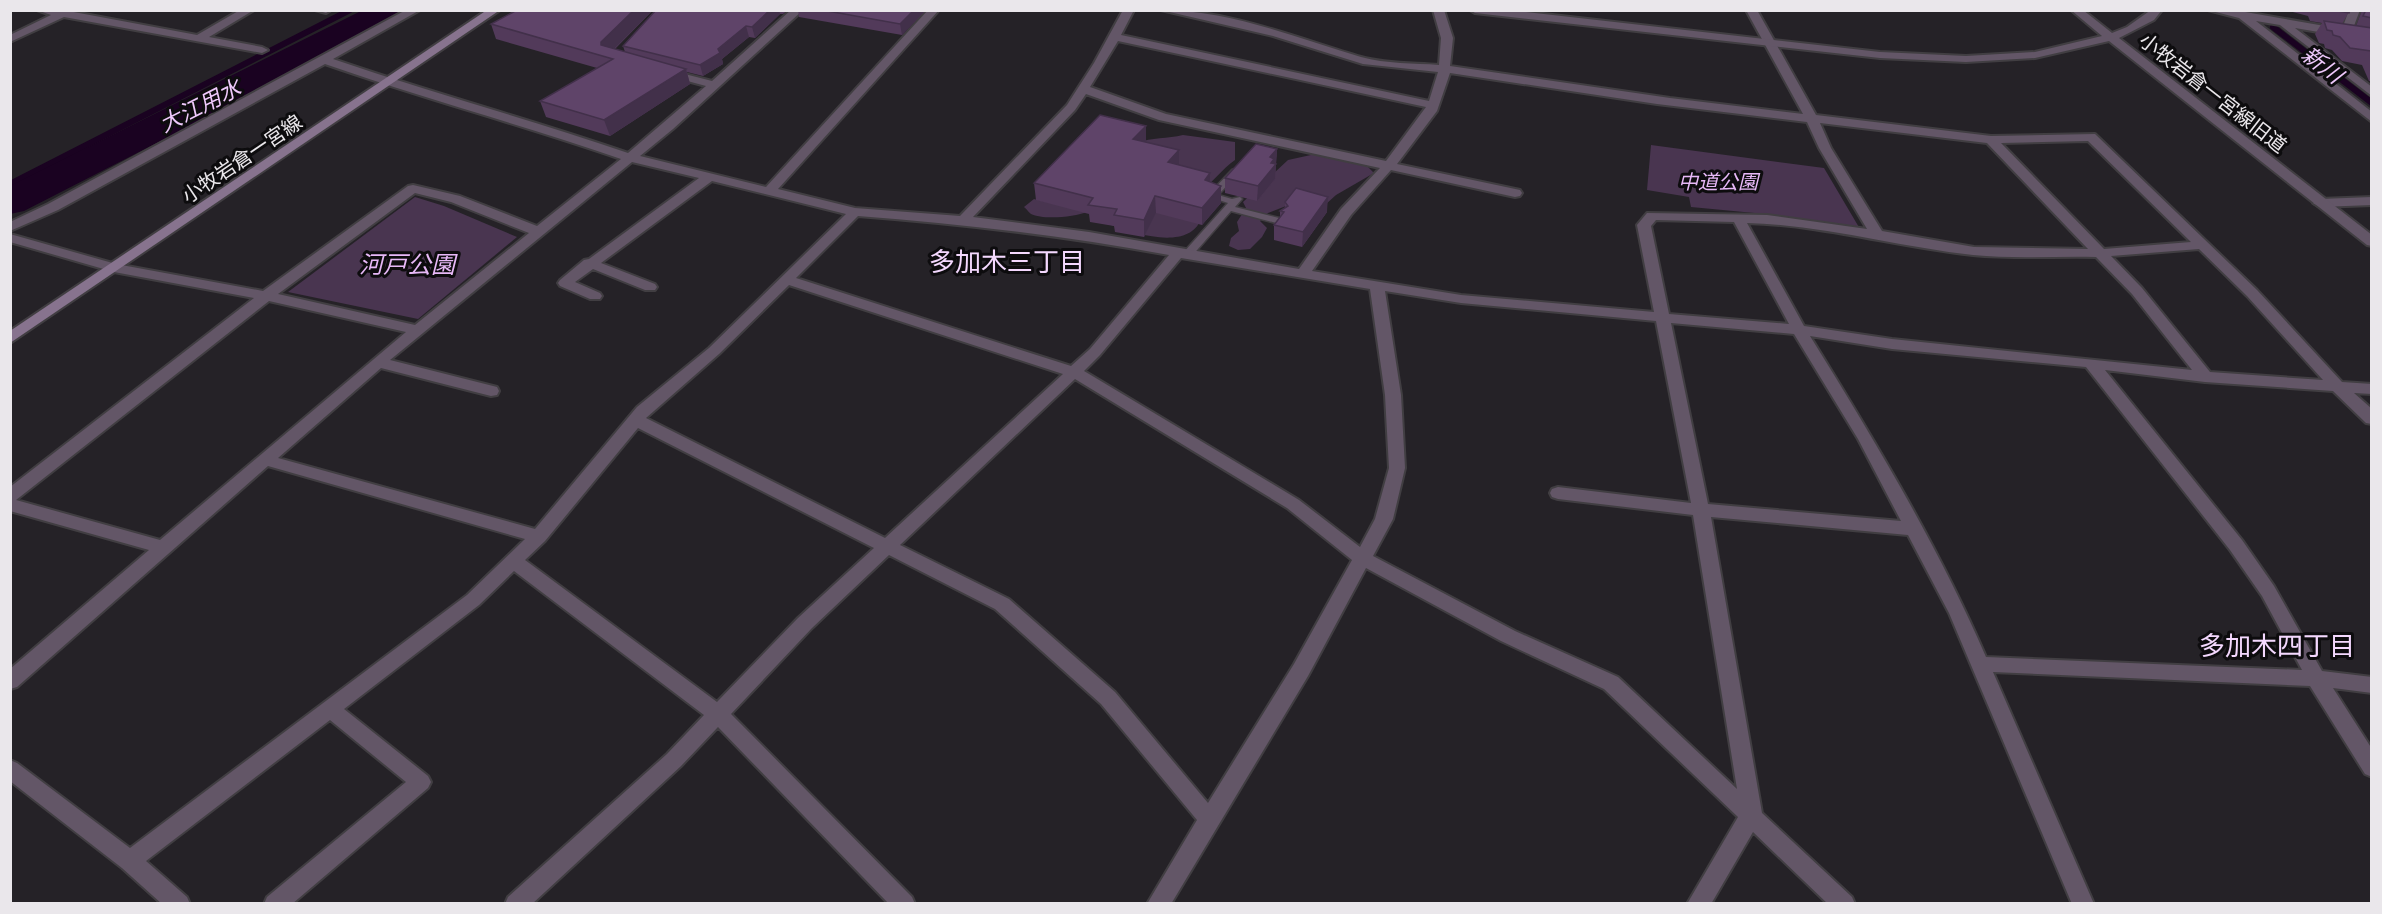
<svg xmlns="http://www.w3.org/2000/svg" width="2382" height="914" font-family="'Zilla Slab','Noto Sans JP',serif">
<style>
.green{fill:#493550}
.lines{fill:none;stroke-linecap:round;stroke-linejoin:round}
.stream{stroke:#1a0221;stroke-width:6}
.river{fill:#1a0221;fill-rule:evenodd}
.service-casing{stroke:#413e42;stroke-width:3}
.minor-casing{stroke:#413e42;stroke-width:4}
.tertiary-casing{stroke:#413e42;stroke-width:4}
.secondary-casing{stroke:#413e42;stroke-width:4}
.service{fill:#635667;fill-rule:evenodd}
.minor{fill:#635667;fill-rule:evenodd}
.tertiary{fill:#635667;fill-rule:evenodd}
.secondary{fill:#87738e;fill-rule:evenodd}
.wall{fill:#523a5a}
.shaded-wall{fill:#42304a}
.building{fill:#5f4469;stroke:#42304a;stroke-width:1.5}
.labels{text-anchor:middle;dominant-baseline:central;stroke-width:6;stroke-linejoin:round;paint-order:stroke}
.far-street-label{font-size:20px;fill:#eae7eb;stroke:#0d0c0e}
.far-park-label{font-size:20px;font-style:italic;fill:#e7b8f7;stroke:#0d0c0e}
.far-water-label{font-size:22px;font-style:italic;fill:#efc9fc;stroke:#0d0c0e}
.park-label{font-size:24px;font-style:italic;fill:#e7b8f7;stroke:#0d0c0e}
.neighbourhood-label{font-size:26px;fill:#f4d8fe;stroke:#0d0c0e}
</style>
<rect width="100%" height="100%" fill="#252227"/>
<g class="green">
<path d="M 1183,135 L 1235,142 L 1235,160 C 1222,169 1214,181 1201,191 C 1201,199 1204,212 1201,219 C 1189,251 1135,234 1111,225 L 1138,143 C 1151,137 1168,139 1183,135 Z"/>
<path d="M 1651,145 L 1824,168 L 1860,229 L 1765,214 L 1691,207 L 1689,197 L 1647,190 Z"/>
<path d="M 1320,153 L 1365,164 L 1374,173 L 1336,195 L 1325,205 L 1286,206 L 1268,213 L 1260,221 L 1267,228 L 1262,237 L 1250,249 L 1238,250 L 1229,246 L 1231,238 L 1239,231 L 1237,222 L 1246,208 L 1243,202 L 1288,160 Z"/>
<path d="M 415,197 L 444,206 L 517,237 L 418,319 L 288,292 Z"/>
<path d="M 1034,199 L 1087,212 C 1075,217 1043,220 1031,214 C 1028,212 1027,209 1024,207 Z"/>
</g>
<g class="lines">
<g class="stream">
<path d="M 2273,27 L 2372,103"/>
<path d="M 10,184 L 350,10"/>
</g>
<path class="river" d="M 363,10 L 406,10 L 402,17 L 24,211 L 10,214 L 10,186 Z"/>
<defs>
<path id="service" d="M 1235,169 L 1240,172 L 1218,195 L 1232,199 L 1240,197 L 1242,199 L 1235,207 L 1283,219 L 1285,221 L 1280,224 L 1231,211 L 1191,257 L 1183,257 L 1183,253 L 1228,203 L 1207,196 L 1232,170 Z"/>
<g id="minor">
<path d="M 37,10 L 63,10 L 197,35 L 240,10 L 254,10 L 209,37 L 262,47 L 268,50 L 262,53 L 64,17 L 10,42 L 10,35 L 51,15 Z"/>
<path d="M 315,10 L 331,10 L 326,13 Z"/>
<path d="M 406,10 L 420,10 L 333,59 C 431,93 530,119 628,153 L 706,86 L 665,75 L 665,71 L 669,70 L 712,81 L 791,10 L 803,10 L 673,129 L 640,156 L 766,187 L 928,10 L 939,10 L 778,189 L 855,208 L 960,216 L 1067,105 L 1094,63 L 1123,10 L 1134,10 L 1121,35 L 1429,101 L 1438,72 L 1363,64 L 1273,36 L 1161,10 C 1230,10 1296,38 1361,57 C 1386,64 1414,63 1439,65 L 1441,38 L 1433,10 L 1444,10 L 1453,38 L 1450,66 L 1670,98 L 1803,114 L 1746,10 L 1757,10 L 1816,115 L 1991,136 L 2095,134 L 2257,290 L 2342,382 L 2372,384 L 2372,394 L 2354,393 L 2372,409 L 2372,424 L 2366,423 L 2333,391 L 2205,382 L 2105,370 L 2242,540 L 2274,586 L 2322,671 L 2372,677 L 2372,693 L 2333,688 L 2372,749 L 2372,777 L 2365,774 L 2310,686 L 1993,672 L 2094,904 L 2072,904 L 1949,613 L 1908,535 L 1711,517 L 1762,813 L 1852,897 L 1855,904 L 1828,904 L 1753,832 L 1711,904 L 1687,904 L 1738,817 L 1604,689 L 1501,641 L 1366,568 L 1308,676 L 1171,904 L 1147,904 L 1197,820 L 1101,704 L 995,609 L 889,555 L 812,628 L 731,714 L 912,897 L 915,904 L 889,904 L 718,727 L 681,766 L 532,904 L 505,904 L 508,897 L 667,754 L 704,715 L 514,571 L 479,605 L 344,709 L 428,776 L 431,782 L 428,788 L 292,904 L 264,904 L 267,897 L 406,782 L 330,720 L 146,861 L 187,897 L 190,904 L 162,904 L 122,868 L 10,781 L 10,760 L 17,763 L 130,848 L 467,595 L 525,539 L 268,466 L 17,687 L 10,689 L 10,669 L 149,550 L 10,511 L 10,487 L 254,298 L 114,272 L 10,242 L 10,234 L 116,264 L 263,291 L 408,186 L 413,185 L 460,196 L 537,226 L 621,159 C 523,125 422,98 325,64 L 58,210 L 10,231 L 10,222 L 48,204 ZM 1118,41 L 1426,107 L 1386,161 L 1166,114 L 1090,87 ZM 1450,73 L 1657,104 L 1807,122 L 1819,148 L 1867,229 L 1767,215 L 1647,213 L 1637,225 L 1654,312 L 1461,295 L 1312,271 L 1351,215 L 1391,170 L 1515,197 L 1520,196 L 1522,193 L 1520,190 L 1397,164 L 1437,111 ZM 1086,94 L 1159,120 L 1380,168 L 1341,209 L 1299,269 L 1089,232 L 973,217 L 1075,110 ZM 1820,123 L 1987,143 L 2088,249 L 1974,247 L 1882,231 L 1831,148 ZM 2088,141 L 2191,242 L 2104,249 L 2001,143 ZM 632,162 L 699,178 L 589,259 L 584,260 L 560,280 L 558,283 L 560,286 L 590,299 L 600,299 L 602,296 L 600,293 L 575,282 L 593,269 L 645,290 L 655,290 L 657,287 L 655,284 L 601,263 L 712,181 L 846,214 L 709,348 L 637,407 L 535,529 L 278,458 L 381,368 L 491,396 L 497,395 L 499,391 L 497,387 L 390,360 ZM 415,193 L 451,202 L 529,233 L 415,325 L 278,294 ZM 858,216 C 963,224 1066,236 1169,255 L 1090,349 L 1071,366 L 796,278 ZM 1656,220 L 1734,222 L 1789,324 L 1669,314 L 1651,226 ZM 1747,223 C 1824,225 1898,247 1973,255 C 2013,259 2056,256 2096,257 L 2132,294 L 2192,370 L 1892,339 L 1804,326 ZM 2199,249 L 2247,296 L 2323,380 L 2210,372 L 2142,288 L 2111,256 ZM 1181,258 L 1370,289 L 1385,395 L 1389,468 L 1375,519 L 1360,547 L 1299,500 L 1084,371 L 1100,355 ZM 789,285 L 1063,374 L 885,538 L 646,418 L 719,354 ZM 1385,291 L 1461,303 L 1656,321 L 1691,503 L 1558,487 L 1552,489 L 1550,493 L 1552,497 L 1558,499 L 1693,515 L 1737,789 L 1618,677 L 1515,631 L 1373,556 L 1393,519 L 1405,468 L 1401,395 ZM 269,301 L 406,332 L 160,540 L 16,500 ZM 1671,323 L 1794,334 L 1858,439 L 1901,521 L 1708,504 ZM 1810,336 L 1892,349 L 2086,367 L 2230,550 L 2262,596 L 2302,670 L 1986,657 C 1937,544 1875,441 1810,336 ZM 1075,379 L 1287,508 L 1352,560 L 1294,664 L 1208,803 L 1115,692 L 1009,599 L 900,545 ZM 638,428 L 874,548 L 798,618 L 717,702 L 525,560 L 545,541 Z"/>
<path d="M 2208,10 L 2234,10 L 2342,29 L 2349,10 L 2360,10 L 2352,31 L 2372,35 L 2372,41 L 2295,28 L 2372,87 L 2372,96 L 2280,25 L 2256,21 L 2372,112 L 2372,122 L 2239,18 Z"/>
<path d="M 2372,197 L 2372,205 L 2320,207 L 2313,203 L 2320,199 Z"/>
</g>
<path id="tertiary" d="M 1470,10 L 1509,10 L 1880,52 L 1966,56 L 2035,52 L 2102,36 L 2071,10 L 2083,10 L 2112,33 L 2127,27 L 2151,10 L 2162,10 L 2154,20 L 2119,38 L 2372,235 L 2372,246 L 2367,245 L 2109,41 L 2035,58 L 1966,62 L 1880,58 L 1475,13 Z"/>
<path id="secondary" d="M 487,10 L 500,10 L 10,343 L 10,331 Z"/>
</defs>
<use href="#service" class="service-casing"/>
<use href="#minor" class="minor-casing"/>
<use href="#tertiary" class="tertiary-casing"/>
<use href="#secondary" class="secondary-casing"/>
<use href="#service" class="service"/>
<use href="#minor" class="minor"/>
<use href="#tertiary" class="tertiary"/>
<use href="#secondary" class="secondary"/>
</g>
<g class="wall">
<path d="M 517,10 L 653,10 L 615,49 L 625,52 L 623,46 L 656,10 L 788,10 L 783,14 L 780,14 L 755,38 L 749,37 L 722,59 L 723,64 L 703,76 L 687,72 L 690,84 L 610,136 L 546,117 L 540,101 L 597,68 L 496,39 L 491,24 Z"/>
<path d="M 798,10 L 926,10 L 902,35 L 799,17 Z"/>
<path d="M 2285,10 L 2350,10 L 2342,24 L 2356,26 L 2362,10 L 2372,10 L 2372,81 L 2369,81 L 2362,65 L 2342,61 L 2332,50 L 2325,48 L 2324,44 L 2319,43 L 2315,34 L 2322,23 L 2310,21 L 2308,16 Z"/>
<path d="M 1146,126 L 1146,142 L 1179,150 L 1179,165 L 1210,182 L 1221,186 L 1221,203 L 1202,225 L 1156,213 L 1144,237 L 1115,232 L 1114,226 L 1090,222 L 1089,214 L 1036,200 L 1034,183 Z"/>
<path d="M 1277,149 L 1275,179 L 1257,201 L 1225,193 L 1225,178 Z"/>
<path d="M 1285,202 L 1327,212 L 1302,247 L 1274,240 L 1274,225 L 1280,217 L 1280,211 L 1285,208 Z"/>
</g>
<g class="shaded-wall">
<path d="M 634,10 L 653,10 L 606,57 L 601,45 L 601,42 Z"/>
<path d="M 770,10 L 779,10 L 780,14 L 755,38 L 752,27 Z"/>
<path d="M 914,10 L 926,10 L 902,35 L 900,24 Z"/>
<path d="M 746,26 L 749,37 L 722,59 L 723,64 L 703,76 L 700,65 Z"/>
<path d="M 686,69 L 690,84 L 610,136 L 604,120 Z"/>
<path d="M 1146,126 L 1146,143 L 1133,139 Z"/>
<path d="M 1277,149 L 1275,179 L 1257,201 L 1258,186 L 1270,157 Z"/>
<path d="M 1179,150 L 1179,167 L 1168,162 Z"/>
<path d="M 1210,173 L 1210,190 L 1205,180 Z"/>
<path d="M 1221,186 L 1221,203 L 1202,225 L 1202,208 Z"/>
<path d="M 1155,196 L 1156,213 L 1144,237 L 1144,220 Z"/>
<path d="M 1328,197 L 1327,212 L 1302,247 L 1303,232 Z"/>
</g>
<g class="building">
<path d="M 517,10 L 634,10 L 601,42 L 601,45 L 686,69 L 604,120 L 540,101 L 613,59 L 491,24 Z"/>
<path d="M 656,10 L 770,10 L 752,27 L 746,26 L 718,49 L 720,53 L 700,65 L 623,46 Z"/>
<path d="M 822,10 L 914,10 L 900,24 Z"/>
<path d="M 2332,10 L 2350,10 L 2349,13 Z"/>
<path d="M 2366,10 L 2372,10 L 2372,18 L 2363,16 Z"/>
<path d="M 2324,21 L 2372,28 L 2372,53 L 2371,51 L 2350,48 L 2340,37 L 2333,35 L 2332,31 L 2327,30 Z"/>
<path d="M 1100,115 L 1146,126 L 1133,139 L 1179,150 L 1168,162 L 1210,173 L 1205,180 L 1221,186 L 1202,208 L 1155,196 L 1144,220 L 1114,215 L 1117,209 L 1088,205 L 1093,198 L 1034,183 Z"/>
<path d="M 1256,144 L 1277,149 L 1270,157 L 1274,159 L 1271,163 L 1276,164 L 1258,186 L 1225,178 Z"/>
<path d="M 1296,188 L 1328,197 L 1303,232 L 1274,225 L 1284,212 L 1280,211 L 1288,206 L 1285,202 Z"/>
</g>
<g class="labels">
<g class="far-street-label">
<text transform="translate(2213 93) rotate(38)">小牧岩倉一宮線旧道</text>
<text transform="translate(242 159) rotate(-34)">小牧岩倉一宮線</text>
</g>
<g class="far-park-label">
<text x="1718" y="182">中道公園</text>
</g>
<g class="far-water-label">
<text transform="translate(2322 65) rotate(38)">新川</text>
<text transform="translate(200 106) rotate(-27)">大江用水</text>
</g>
<g class="park-label">
<text x="407" y="264">河戸公園</text>
</g>
<g class="neighbourhood-label">
<text x="1007" y="262">多加木三丁目</text>
<text x="2277" y="646">多加木四丁目</text>
</g>
</g>
<rect width="2382" height="914" fill="none" stroke="#eae7eb" stroke-width="24"/>
</svg>
